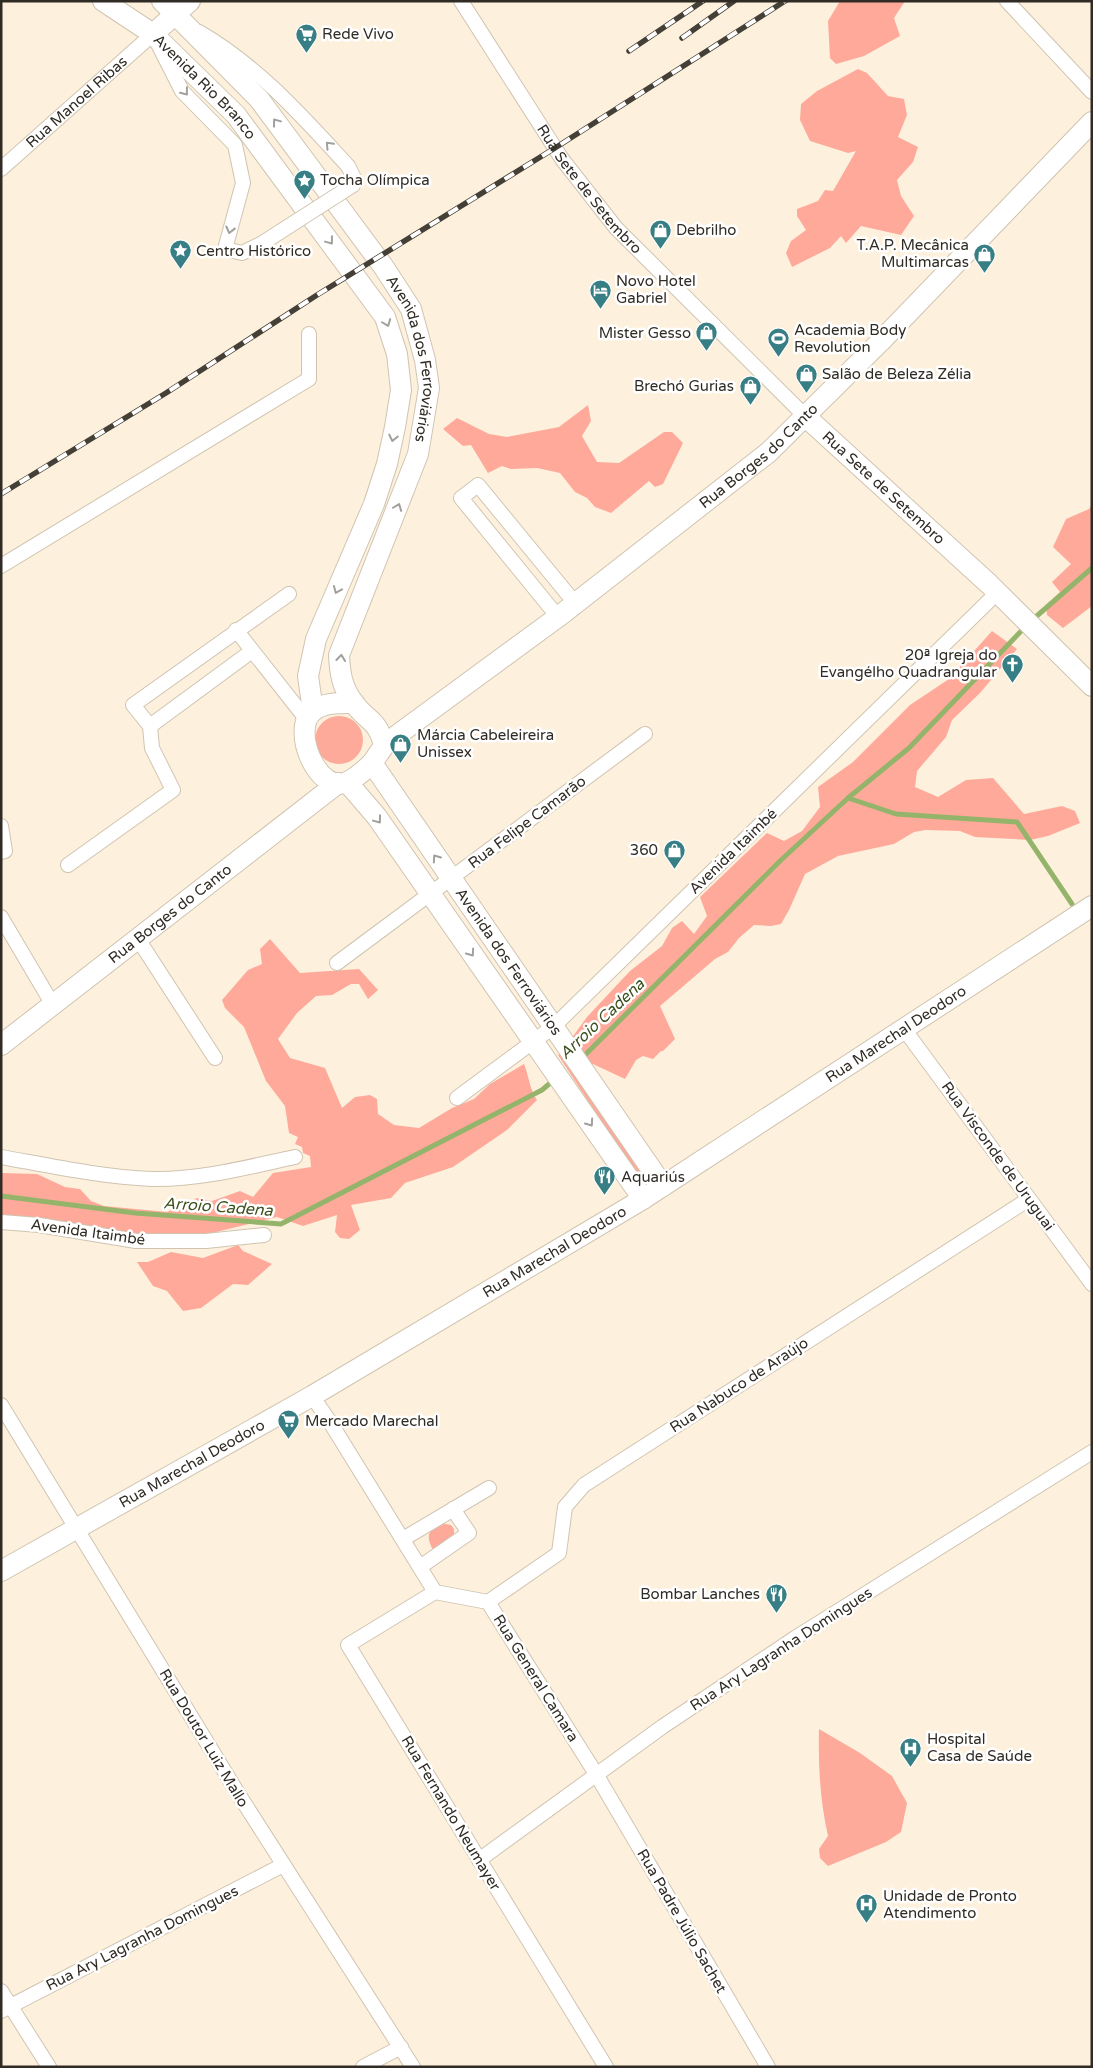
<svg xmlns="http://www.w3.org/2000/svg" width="1093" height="2068" font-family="'Varela Round',sans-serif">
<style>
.green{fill:#feaa9a}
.forest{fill:#ffa99a}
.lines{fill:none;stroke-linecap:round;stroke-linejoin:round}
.stream{stroke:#95b46b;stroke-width:5}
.street-casing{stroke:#d0c4b1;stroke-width:16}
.secondary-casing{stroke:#d0c4b1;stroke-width:22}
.street{stroke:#fff;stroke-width:14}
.secondary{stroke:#fff;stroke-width:20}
.rail-casing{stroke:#454037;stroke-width:5.5}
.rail{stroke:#fff;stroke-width:4;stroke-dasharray:11;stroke-linecap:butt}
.street-bridge-casing{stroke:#d0c4b1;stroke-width:16;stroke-linecap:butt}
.street-bridge{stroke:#fff;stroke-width:14}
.oneway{stroke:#a2a09c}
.labels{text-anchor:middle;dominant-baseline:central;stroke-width:5;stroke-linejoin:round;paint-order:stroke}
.poi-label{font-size:15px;fill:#302b24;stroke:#fff;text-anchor:start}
.street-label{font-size:15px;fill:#302b24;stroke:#fff}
.water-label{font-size:16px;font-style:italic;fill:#3c501c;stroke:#fff}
</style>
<rect width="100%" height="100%" fill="#fdf1dd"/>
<g class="green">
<circle cx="339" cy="740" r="24"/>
<path d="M 563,1052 L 642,1173 L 637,1176 L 558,1055 Z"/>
<path d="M 440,1523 L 451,1525 L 454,1529 L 454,1538 L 433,1550 C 426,1537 427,1531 440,1523 Z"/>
<path d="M 819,1729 L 860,1753 L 892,1776 L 907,1803 L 901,1832 L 886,1842 L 828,1866 L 820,1858 L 819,1849 L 828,1836 C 820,1800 818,1765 819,1729 Z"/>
</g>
<g class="forest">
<path d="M 840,1 L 905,1 L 894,18 L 900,36 L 864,56 L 836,64 L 830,58 L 828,21 Z"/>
<path d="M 858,69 L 867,73 L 888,96 L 904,99 L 907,115 L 898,137 L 918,147 L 913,162 L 897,180 L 901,196 L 914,216 L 901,235 L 861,226 L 846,243 L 841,236 L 830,248 L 792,267 L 786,253 L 791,241 L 806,230 L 797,216 L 797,209 L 818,201 L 825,190 L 833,191 L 856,151 L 848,153 L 810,141 L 800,120 L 801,104 L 817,91 Z"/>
<path d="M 588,405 L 591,421 L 582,436 L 597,462 L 619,463 L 664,432 L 672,432 L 683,443 L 663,484 L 655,487 L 649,481 L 611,513 L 595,507 L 587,498 L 575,492 L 560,473 L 537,468 L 511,469 L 502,466 L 488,473 L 471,445 L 463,446 L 443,429 L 457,418 L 489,434 L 507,437 L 559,427 Z"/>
<path d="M 1092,505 L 1092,606 L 1063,628 L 1047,615 L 1046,605 L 1060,592 L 1052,582 L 1071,564 L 1053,547 L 1066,519 L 1089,509 Z"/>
<path d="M 992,631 L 1017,649 L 980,693 L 952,720 L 946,737 L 917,771 L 915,787 L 938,797 L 966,780 L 993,778 L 1024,814 L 1062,806 L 1075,811 L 1080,823 L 1048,836 L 1030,840 L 975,837 L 960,831 L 926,830 L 914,832 L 894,844 L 838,856 L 805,874 L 789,910 L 781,924 L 771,926 L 754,925 L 739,938 L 728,952 L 715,959 L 660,1006 L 675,1039 L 663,1051 L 661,1051 L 653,1059 L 643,1056 L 636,1060 L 625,1079 L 580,1058 L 571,1039 L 587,1017 L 630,971 L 662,946 L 672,928 L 682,921 L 694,934 L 707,916 L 700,897 L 767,833 L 784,841 L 802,831 L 820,807 L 818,787 L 853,762 L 910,705 L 949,679 Z"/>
<path d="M 270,939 L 300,973 L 359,969 L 378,990 L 368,999 L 359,984 L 351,984 L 332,995 L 316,996 L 297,1013 L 278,1039 L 290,1058 L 325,1068 L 342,1108 L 355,1097 L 370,1095 L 377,1099 L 378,1114 L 394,1125 L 419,1128 L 452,1108 L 474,1099 L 490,1084 L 524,1064 C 529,1076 530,1091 537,1100 L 507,1130 L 453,1167 L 405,1183 L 391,1198 L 351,1205 L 360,1230 L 349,1239 L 340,1238 L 335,1232 L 337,1215 L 303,1226 L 277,1217 L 212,1233 L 132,1234 L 92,1230 L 45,1218 L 1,1217 L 1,1173 L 37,1174 L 65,1187 L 80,1189 L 91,1201 L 104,1206 L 167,1212 L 197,1198 L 212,1201 L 240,1191 L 253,1197 L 273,1173 L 311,1167 L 310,1156 L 303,1153 L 302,1147 L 295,1144 L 298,1137 L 289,1133 L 285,1106 L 266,1081 L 244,1027 L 225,1008 L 222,1000 L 248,970 L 262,964 L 260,949 Z"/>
<path d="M 238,1245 L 243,1251 L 272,1264 L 248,1285 L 233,1284 L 201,1308 L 183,1311 L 167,1291 L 153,1286 L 137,1262 L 148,1262 L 171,1252 L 203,1258 Z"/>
</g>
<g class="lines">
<g class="stream">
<path d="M 1031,621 L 1092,568"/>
<path d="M 848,798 L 896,814 L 1017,822 L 1072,904"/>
<path d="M 582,1058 L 780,861 L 848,798 L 909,748 L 1025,627"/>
<path d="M 1,1196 L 135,1213 L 281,1224 L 542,1090 L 555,1079"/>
</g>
<defs>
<g id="street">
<path id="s1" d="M 461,1 L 562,159 L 616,228 L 806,417"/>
<path d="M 1007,1 L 1092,92"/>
<path d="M 199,32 C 258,66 302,116 348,166 L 354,178 L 353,185"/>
<path id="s2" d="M 1,169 L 153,34 L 182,91 L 235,145 L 243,183 L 225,249 L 242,253 L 261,244"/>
<path d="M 1,566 L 309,379 L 309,334"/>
<path d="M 558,617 L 461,498 L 478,485 L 575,603"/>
<path d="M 236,630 L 307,720"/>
<path d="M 150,726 L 252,651"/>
<path d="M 1,826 L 5,851 L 1,852"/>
<path d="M 68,865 L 173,790 L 152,748 L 150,726 L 133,705 L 289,594"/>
<path d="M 1,917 L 53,1005"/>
<path d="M 138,939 L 215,1058"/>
<path d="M 337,963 L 645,734"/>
<path d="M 904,1029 L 1092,1284"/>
<path d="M 457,1098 L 553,1027 L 998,592"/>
<path d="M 1,1157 C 51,1166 102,1177 152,1179 C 200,1180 248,1167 295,1157"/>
<path d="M 1,1222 L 39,1225 L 136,1241 L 206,1241 L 264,1235"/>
<path d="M 312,1396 L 330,1422 L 435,1592 L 488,1602 L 596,1774 L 768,2067"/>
<path d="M 1,1405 L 239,1795 L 413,2067"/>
<path d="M 403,1539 L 489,1488"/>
<path d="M 420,1567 L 469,1533 L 453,1509"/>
<path d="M 435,1592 L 348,1645 L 606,2067"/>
<path d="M 488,1602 L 559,1553 L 565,1507 L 584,1485 L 1029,1199"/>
<path d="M 479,1860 L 662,1727 L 795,1638 L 1092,1452"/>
<path d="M 1,1991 L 49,2067"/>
<path d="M 1,2011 L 283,1865"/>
<path d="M 363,2067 L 401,2047"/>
</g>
<g id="secondary">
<path id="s3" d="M 103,1 L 153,34 L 236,115 L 385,317 L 397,354 L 401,390 L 395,427 L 387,464 L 374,504 L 316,639 L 308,676 L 313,711"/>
<path id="s4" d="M 162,1 L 259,99 L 383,266 L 411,309 L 425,360 L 429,388 L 418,454 L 339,655 C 340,674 342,687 353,702 C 366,721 377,718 384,745"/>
<path d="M 153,34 L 190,1"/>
<path id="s5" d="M 806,417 L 989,584 L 1092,686"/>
<path id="s6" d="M 354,703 C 341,703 324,702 313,711 C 290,729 318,796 348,782 C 355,778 366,769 372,763 C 377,757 380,750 386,744 C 391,739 398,735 404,730 L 558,617 L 769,452 L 880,342 L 1092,122"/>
<path id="s7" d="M 372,763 L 663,1186"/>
<path d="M 347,782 L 377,817 L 643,1199"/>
<path id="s8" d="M 1,1045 L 338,783"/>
<path id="s9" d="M 1,1571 L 312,1396 L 643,1199 L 1092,906"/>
</g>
</defs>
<use href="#street" class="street-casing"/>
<use href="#secondary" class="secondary-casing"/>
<use href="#street" class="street"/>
<use href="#secondary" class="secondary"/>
<defs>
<g id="rail">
<path d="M 682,38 L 734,1"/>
<path d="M 629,51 L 703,1"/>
<path d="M 1,494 L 166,393 L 317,295 L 555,148 L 785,1"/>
</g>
</defs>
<use href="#rail" class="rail-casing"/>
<use href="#rail" class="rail"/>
<defs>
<path id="street-bridge" d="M 261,244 L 353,185"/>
</defs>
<use href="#street-bridge" class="street-bridge-casing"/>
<use href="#street-bridge" class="street-bridge"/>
</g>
<defs><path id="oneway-chevron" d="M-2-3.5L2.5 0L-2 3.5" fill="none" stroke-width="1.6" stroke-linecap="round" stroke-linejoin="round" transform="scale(1.25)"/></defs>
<g class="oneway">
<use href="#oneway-chevron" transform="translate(185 92) rotate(52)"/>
<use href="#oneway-chevron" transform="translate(276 122) rotate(-127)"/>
<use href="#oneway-chevron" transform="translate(329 145) rotate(-133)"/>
<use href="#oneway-chevron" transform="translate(230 230) rotate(104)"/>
<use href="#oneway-chevron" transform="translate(330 241) rotate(53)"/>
<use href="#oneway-chevron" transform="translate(387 323) rotate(69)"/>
<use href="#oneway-chevron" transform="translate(393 438) rotate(102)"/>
<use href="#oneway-chevron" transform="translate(398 507) rotate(-69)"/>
<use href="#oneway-chevron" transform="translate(337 590) rotate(113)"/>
<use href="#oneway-chevron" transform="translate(341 658) rotate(-84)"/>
<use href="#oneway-chevron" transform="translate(378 820) rotate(53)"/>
<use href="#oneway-chevron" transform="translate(436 858) rotate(-125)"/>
<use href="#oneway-chevron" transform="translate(471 953) rotate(55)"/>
<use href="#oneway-chevron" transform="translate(590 1123) rotate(55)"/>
</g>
<defs>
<symbol id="supermarket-pin" viewBox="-11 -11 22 30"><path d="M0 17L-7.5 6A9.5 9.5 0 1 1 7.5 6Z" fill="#377f84" stroke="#fff"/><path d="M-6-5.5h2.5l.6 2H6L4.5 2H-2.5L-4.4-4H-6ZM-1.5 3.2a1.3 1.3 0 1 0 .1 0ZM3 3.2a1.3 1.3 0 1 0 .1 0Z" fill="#fff"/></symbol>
<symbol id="sight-pin" viewBox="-11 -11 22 30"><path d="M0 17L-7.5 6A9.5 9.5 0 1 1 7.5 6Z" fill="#377f84" stroke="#fff"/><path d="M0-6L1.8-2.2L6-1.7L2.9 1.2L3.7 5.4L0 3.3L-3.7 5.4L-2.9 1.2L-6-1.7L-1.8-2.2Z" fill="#fff"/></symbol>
<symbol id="shop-pin" viewBox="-11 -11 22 30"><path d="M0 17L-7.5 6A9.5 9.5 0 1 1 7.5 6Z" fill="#377f84" stroke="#fff"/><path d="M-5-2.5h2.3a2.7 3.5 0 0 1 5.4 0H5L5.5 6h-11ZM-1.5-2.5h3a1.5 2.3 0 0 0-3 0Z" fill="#fff"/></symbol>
<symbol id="hotel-pin" viewBox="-11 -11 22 30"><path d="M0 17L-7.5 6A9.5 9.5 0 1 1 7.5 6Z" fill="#377f84" stroke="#fff"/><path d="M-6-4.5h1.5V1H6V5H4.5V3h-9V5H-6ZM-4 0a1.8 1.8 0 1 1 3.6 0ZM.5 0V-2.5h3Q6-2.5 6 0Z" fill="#fff"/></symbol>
<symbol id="stadium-pin" viewBox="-11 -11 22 30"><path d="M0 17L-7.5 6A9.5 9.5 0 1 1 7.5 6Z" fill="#377f84" stroke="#fff"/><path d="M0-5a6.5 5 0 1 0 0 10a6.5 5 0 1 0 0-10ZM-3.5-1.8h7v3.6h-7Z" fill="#fff"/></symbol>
<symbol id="church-pin" viewBox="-11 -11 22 30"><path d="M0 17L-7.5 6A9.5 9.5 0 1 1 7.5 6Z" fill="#377f84" stroke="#fff"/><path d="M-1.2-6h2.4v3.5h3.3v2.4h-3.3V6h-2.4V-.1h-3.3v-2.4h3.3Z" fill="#fff"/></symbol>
<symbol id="restaurant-pin" viewBox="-11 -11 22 30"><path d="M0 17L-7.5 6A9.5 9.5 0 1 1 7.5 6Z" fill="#377f84" stroke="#fff"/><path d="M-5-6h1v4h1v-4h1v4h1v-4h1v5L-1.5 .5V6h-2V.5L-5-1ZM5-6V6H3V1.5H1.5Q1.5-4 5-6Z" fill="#fff"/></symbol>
<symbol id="hospital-pin" viewBox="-11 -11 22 30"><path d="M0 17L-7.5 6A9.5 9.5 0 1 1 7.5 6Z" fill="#377f84" stroke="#fff"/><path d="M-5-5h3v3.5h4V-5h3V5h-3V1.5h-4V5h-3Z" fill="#fff"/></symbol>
</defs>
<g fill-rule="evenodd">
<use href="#supermarket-pin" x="294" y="22" width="25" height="34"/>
<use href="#sight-pin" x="292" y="168" width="25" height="34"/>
<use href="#shop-pin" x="648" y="218" width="25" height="34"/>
<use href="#sight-pin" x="168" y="238" width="25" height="34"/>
<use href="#shop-pin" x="972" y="242" width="25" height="34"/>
<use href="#hotel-pin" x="588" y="278" width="25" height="34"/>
<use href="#shop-pin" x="694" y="320" width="25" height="34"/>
<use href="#stadium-pin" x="766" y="326" width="25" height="34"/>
<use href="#shop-pin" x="794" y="362" width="25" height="34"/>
<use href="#shop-pin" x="738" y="374" width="25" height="34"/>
<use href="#church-pin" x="1000" y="652" width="25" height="34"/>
<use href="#shop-pin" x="388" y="732" width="25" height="34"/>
<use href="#shop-pin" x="662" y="838" width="25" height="34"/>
<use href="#restaurant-pin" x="592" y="1164" width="25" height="34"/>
<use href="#supermarket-pin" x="276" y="1408" width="25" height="34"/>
<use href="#restaurant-pin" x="764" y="1582" width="25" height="34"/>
<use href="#hospital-pin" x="898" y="1736" width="25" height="34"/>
<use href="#hospital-pin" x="854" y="1892" width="25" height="34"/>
</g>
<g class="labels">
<g class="poi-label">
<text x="322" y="34">Rede Vivo</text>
<text x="320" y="180">Tocha Olímpica</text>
<text x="676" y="230">Debrilho</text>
<text x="969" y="245" text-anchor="end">T.A.P. Mecânica<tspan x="969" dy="17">Multimarcas</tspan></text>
<text x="196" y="251">Centro Histórico</text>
<text x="616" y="281">Novo Hotel<tspan x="616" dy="17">Gabriel</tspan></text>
<text x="794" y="330">Academia Body<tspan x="794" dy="17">Revolution</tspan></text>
<text x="691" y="333" text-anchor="end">Mister Gesso</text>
<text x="822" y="374">Salão de Beleza Zélia</text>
<text x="734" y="386" text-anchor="end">Brechó Gurias</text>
<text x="997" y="655" text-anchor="end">20ª Igreja do<tspan x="997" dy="17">Evangélho Quadrangular</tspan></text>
<text x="417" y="735">Márcia Cabeleireira<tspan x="417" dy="17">Unissex</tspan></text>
<text x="658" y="850" text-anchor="end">360</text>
<text x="621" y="1177">Aquariús</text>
<text x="305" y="1421">Mercado Marechal</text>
<text x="760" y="1594" text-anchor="end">Bombar Lanches</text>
<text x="927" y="1739">Hospital<tspan x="927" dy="17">Casa de Saúde</tspan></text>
<text x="883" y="1896">Unidade de Pronto<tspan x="883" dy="17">Atendimento</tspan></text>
</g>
<g class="street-label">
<text stroke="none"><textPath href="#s3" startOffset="134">Avenida Rio Branco</textPath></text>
<text stroke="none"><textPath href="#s2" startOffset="101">Rua Manoel Ribas</textPath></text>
<text stroke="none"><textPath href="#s1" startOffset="228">Rua Sete de Setembro</textPath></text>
<text stroke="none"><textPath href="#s4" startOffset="446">Avenida dos Ferroviários</textPath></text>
<text stroke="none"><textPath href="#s6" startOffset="668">Rua Borges do Canto</textPath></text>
<text stroke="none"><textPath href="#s5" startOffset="105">Rua Sete de Setembro</textPath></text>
<text transform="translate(527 822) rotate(-37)">Rua Felipe Camarão</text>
<text transform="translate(733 851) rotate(-44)">Avenida Itaimbé</text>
<text stroke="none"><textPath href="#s8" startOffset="214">Rua Borges do Canto</textPath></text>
<text stroke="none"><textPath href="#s7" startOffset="241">Avenida dos Ferroviários</textPath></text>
<text stroke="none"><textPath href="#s9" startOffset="1044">Rua Marechal Deodoro</textPath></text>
<text transform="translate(998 1156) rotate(54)">Rua Visconde de Uruguai</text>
<text transform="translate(88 1232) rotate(8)">Avenida Itaimbé</text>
<text stroke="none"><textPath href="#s9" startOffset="639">Rua Marechal Deodoro</textPath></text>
<text transform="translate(739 1385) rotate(-33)">Rua Nabuco de Araújo</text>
<text stroke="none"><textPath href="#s9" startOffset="219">Rua Marechal Deodoro</textPath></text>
<text transform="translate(781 1649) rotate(-33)">Rua Ary Lagranha Domingues</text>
<text transform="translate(536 1678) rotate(58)">Rua General Camara</text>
<text transform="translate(204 1738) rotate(59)">Rua Doutor Luiz Mallo</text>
<text transform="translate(451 1813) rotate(59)">Rua Fernando Neumayer</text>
<text transform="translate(682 1921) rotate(60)">Rua Padre Júlio Sachet</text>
<text transform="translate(142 1938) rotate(-27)">Rua Ary Lagranha Domingues</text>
</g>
<g class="water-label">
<text transform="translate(602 1019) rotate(-43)">Arroio Cadena</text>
<text transform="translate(218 1207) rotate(4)">Arroio Cadena</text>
</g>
</g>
<rect width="1093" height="2068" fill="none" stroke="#302b24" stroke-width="5"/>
</svg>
